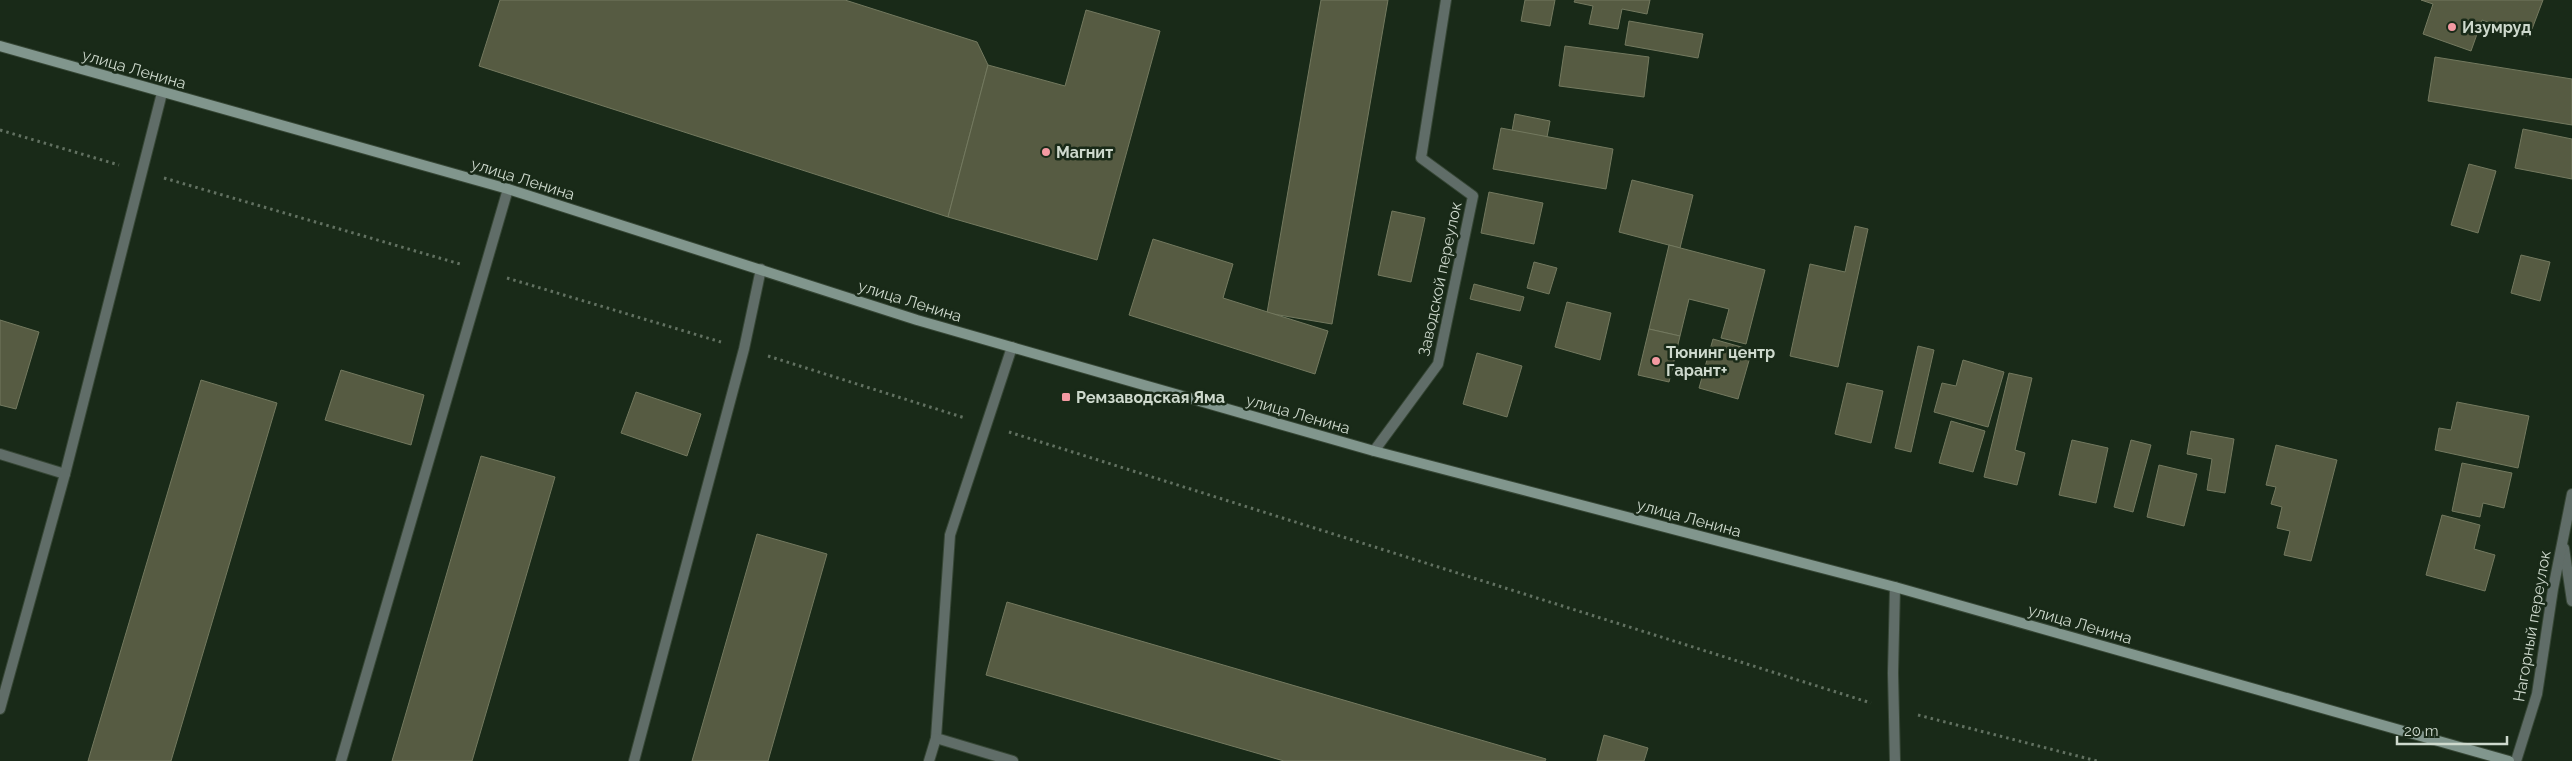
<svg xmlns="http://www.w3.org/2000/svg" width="2572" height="761" font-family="Raleway,sans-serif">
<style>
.building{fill:#565b42;stroke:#73795f}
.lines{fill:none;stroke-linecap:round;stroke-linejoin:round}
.lane-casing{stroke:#364635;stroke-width:12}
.street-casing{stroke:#364635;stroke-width:12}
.secondary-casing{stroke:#364635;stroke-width:12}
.path{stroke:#627161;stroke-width:3;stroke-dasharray:2.5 4;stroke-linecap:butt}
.lane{stroke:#606d68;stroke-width:10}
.street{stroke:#606d68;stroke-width:10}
.secondary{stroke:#81968d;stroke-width:10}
.poi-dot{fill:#f49aa2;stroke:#192a18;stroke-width:2}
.labels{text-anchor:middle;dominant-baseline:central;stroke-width:5;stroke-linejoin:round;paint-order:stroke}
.poi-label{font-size:16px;font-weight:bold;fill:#ced9cd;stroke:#192a18;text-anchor:start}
.street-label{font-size:16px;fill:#ced9cd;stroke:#192a18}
</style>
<rect width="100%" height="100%" fill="#192a18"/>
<g class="building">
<path d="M 500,0 L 845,0 L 977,42 L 988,65 L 948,217 L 479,66 Z"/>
<path d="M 1321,0 L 1388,0 L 1332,324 L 1267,313 Z"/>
<path d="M 1525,0 L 1555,0 L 1550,26 L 1521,21 Z"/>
<path d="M 1575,0 L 1650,0 L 1647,14 L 1622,9 L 1618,29 L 1589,24 L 1593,6 L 1574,2 Z"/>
<path d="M 2421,0 L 2543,0 L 2529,37 L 2482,20 L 2471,51 L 2423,34 L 2433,4 Z"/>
<path d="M 1086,10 L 1160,31 L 1097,260 L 948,217 L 988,65 L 1065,86 Z"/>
<path d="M 1629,21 L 1703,34 L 1698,58 L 1625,45 Z"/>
<path d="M 1565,46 L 1649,57 L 1644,97 L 1559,86 Z"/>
<path d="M 2435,57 L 2572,79 L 2572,125 L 2428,101 Z"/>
<path d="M 1515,114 L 1550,121 L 1547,137 L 1512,131 Z"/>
<path d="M 1501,128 L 1613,149 L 1606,189 L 1493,169 Z"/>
<path d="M 2523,129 L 2572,139 L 2572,179 L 2515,168 Z"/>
<path d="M 2469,164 L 2496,171 L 2478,233 L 2451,225 Z"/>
<path d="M 1632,180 L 1693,195 L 1680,248 L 1619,232 Z"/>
<path d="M 1489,192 L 1543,203 L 1534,244 L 1481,233 Z"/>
<path d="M 1392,211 L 1425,218 L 1411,282 L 1378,275 Z"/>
<path d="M 1855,226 L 1868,229 L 1838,367 L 1790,356 L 1810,264 L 1845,272 Z"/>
<path d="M 1153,239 L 1233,264 L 1223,298 L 1328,331 L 1315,374 L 1129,315 Z"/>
<path d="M 1669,245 L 1765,270 L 1746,344 L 1721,338 L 1729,309 L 1689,299 L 1680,336 L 1649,329 Z"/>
<path d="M 2521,255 L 2550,262 L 2540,301 L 2511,293 Z"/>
<path d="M 1534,262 L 1557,268 L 1549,294 L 1527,288 Z"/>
<path d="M 1474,284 L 1524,297 L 1520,311 L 1470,299 Z"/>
<path d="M 1567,302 L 1611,313 L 1600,360 L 1555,347 Z"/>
<path d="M 0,320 L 39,332 L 16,409 L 0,405 Z"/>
<path d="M 1649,329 L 1680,336 L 1669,382 L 1638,375 Z"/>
<path d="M 1713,339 L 1752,350 L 1738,399 L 1699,388 Z"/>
<path d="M 1918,346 L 1934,350 L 1911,452 L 1895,448 Z"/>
<path d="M 1477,353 L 1522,366 L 1507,417 L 1463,404 Z"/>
<path d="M 1963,360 L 2004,372 L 1988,427 L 1934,412 L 1942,383 L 1956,386 Z"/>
<path d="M 341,370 L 424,395 L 411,445 L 325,420 Z"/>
<path d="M 2009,373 L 2032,378 L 2015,450 L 2025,453 L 2017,485 L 1984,477 Z"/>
<path d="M 201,380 L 277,403 L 171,761 L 88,761 Z"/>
<path d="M 1847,383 L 1883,391 L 1871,443 L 1835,434 Z"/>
<path d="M 636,392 L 701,414 L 687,456 L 621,433 Z"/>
<path d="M 2457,402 L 2529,416 L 2518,468 L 2435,450 L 2439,428 L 2451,430 Z"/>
<path d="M 1951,421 L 1985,431 L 1973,472 L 1939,463 Z"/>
<path d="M 2191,431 L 2234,439 L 2225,493 L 2207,490 L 2212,459 L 2187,454 Z"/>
<path d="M 2072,440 L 2108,448 L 2096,503 L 2059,495 Z"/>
<path d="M 2131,440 L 2151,445 L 2133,512 L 2114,507 Z"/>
<path d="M 2276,445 L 2337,460 L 2311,561 L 2284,555 L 2290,531 L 2277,528 L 2282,507 L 2271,504 L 2276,487 L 2266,485 Z"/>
<path d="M 481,456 L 555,477 L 472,761 L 392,761 Z"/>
<path d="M 2462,463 L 2512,473 L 2504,508 L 2483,503 L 2480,517 L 2452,511 Z"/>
<path d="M 2159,465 L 2197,474 L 2184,526 L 2147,517 Z"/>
<path d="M 2442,515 L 2480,525 L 2474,549 L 2495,555 L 2485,591 L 2426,575 Z"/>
<path d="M 757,534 L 827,554 L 768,761 L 692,761 Z"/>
<path d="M 1007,602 L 1546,759 L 1545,761 L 1284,761 L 986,675 Z"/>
<path d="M 1604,735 L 1648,748 L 1644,761 L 1597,761 Z"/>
</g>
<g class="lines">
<defs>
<g id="lane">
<path d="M 1012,347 L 950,535 L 936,738 L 1013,761"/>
<path d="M 0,454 L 65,474 L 162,93"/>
<path d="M 0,709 L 65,474"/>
<path d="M 341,761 L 508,189"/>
<path d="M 634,761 L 744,349 L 761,269"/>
<path d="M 929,761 L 936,738"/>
</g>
<g id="street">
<path d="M 1374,451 L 1438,364 L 1473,196 L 1421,158 L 1446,0"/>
<path d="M 2564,548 L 2572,601"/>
<path d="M 1895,761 L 1893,673 L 1895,587"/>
<path d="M 2516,761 L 2537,694 L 2553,589 L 2572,494"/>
</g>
<path id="secondary" d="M 0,46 L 508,189 L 917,320 L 1374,451 L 1895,587 L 2509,761"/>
</defs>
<use href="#lane" class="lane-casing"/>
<use href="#street" class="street-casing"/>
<use href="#secondary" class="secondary-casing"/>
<g class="path">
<path d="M 0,130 L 119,165"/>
<path d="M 164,178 L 460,264"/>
<path d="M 507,278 L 721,342"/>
<path d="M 768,356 L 965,418"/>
<path d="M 1009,432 L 1871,703"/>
<path d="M 1918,715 L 2097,761"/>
</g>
<use href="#lane" class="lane"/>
<use href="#street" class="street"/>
<use href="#secondary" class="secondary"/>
</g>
<g class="poi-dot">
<circle cx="2452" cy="27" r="5"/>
<circle cx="1046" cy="152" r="5"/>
<circle cx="1656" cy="361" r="5"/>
<rect x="1061" y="392" width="10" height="10" rx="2.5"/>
</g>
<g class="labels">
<g class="poi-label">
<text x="2462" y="27">Изумруд</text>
<text x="1056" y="152">Магнит</text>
<text x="1666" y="352">Тюнинг центр<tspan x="1666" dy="18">Гарант+</tspan></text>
<text x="1076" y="397">Ремзаводская Яма</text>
</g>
<g class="street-label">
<text transform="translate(134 69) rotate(16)">улица Ленина</text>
<text transform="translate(523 179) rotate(17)">улица Ленина</text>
<text transform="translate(1440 279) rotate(-78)">Заводской переулок</text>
<text transform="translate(910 301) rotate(17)">улица Ленина</text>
<text transform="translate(1298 414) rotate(16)">улица Ленина</text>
<text transform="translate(1689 518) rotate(15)">улица Ленина</text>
<text transform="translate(2080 624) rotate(16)">улица Ленина</text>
<text transform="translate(2532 626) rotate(-80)">Нагорный переулок</text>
</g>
</g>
<path d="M2397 736v8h110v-8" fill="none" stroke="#ced9cd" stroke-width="2.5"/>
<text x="2404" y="736" font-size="15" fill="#ced9cd" stroke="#192a18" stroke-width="4" paint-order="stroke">20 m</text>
</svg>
